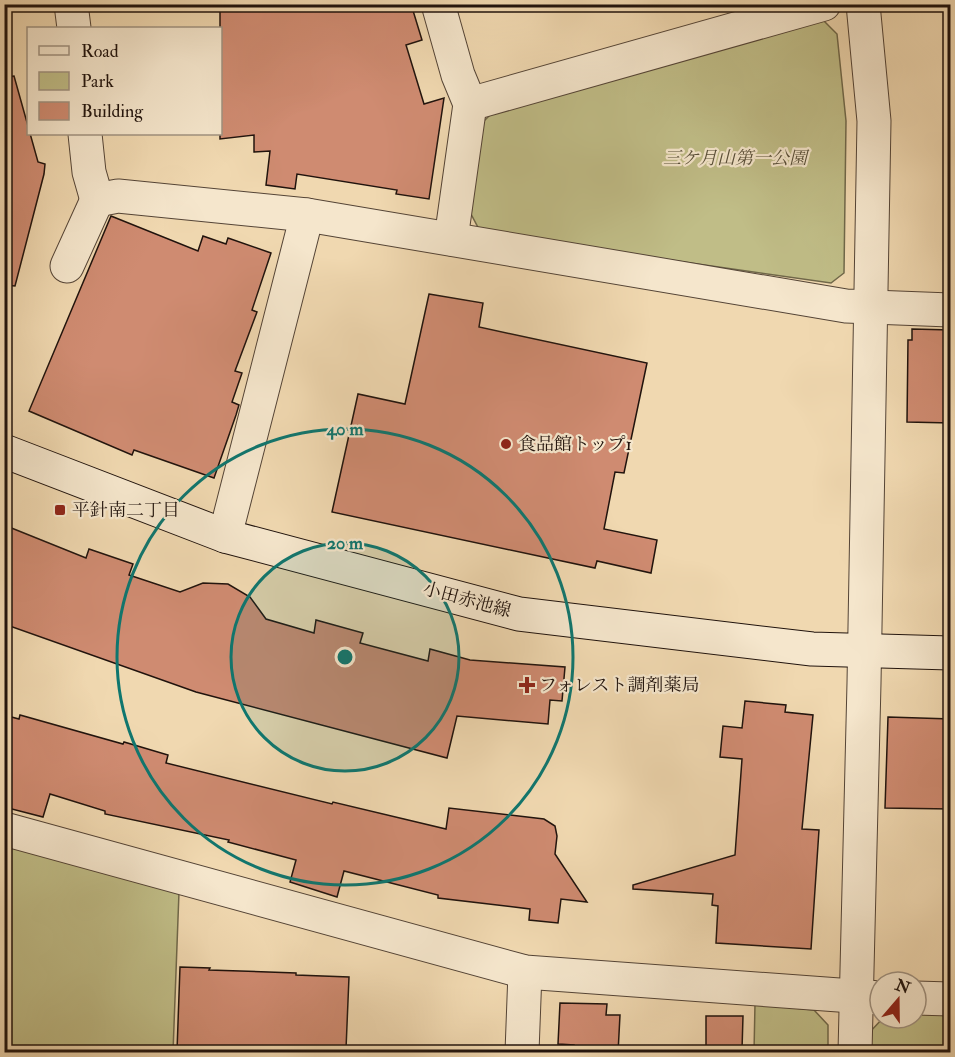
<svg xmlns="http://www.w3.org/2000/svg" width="955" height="1057" font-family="'IM FELL Double Pica','Noto Serif JP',serif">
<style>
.green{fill:#c0bd87;stroke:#70684a;stroke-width:1.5}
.building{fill:#cf8b71;stroke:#20130d;stroke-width:1.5}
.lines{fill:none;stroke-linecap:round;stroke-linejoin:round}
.street-casing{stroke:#544436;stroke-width:35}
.secondary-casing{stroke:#20130d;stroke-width:35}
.street{stroke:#f5e6cc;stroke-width:33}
.secondary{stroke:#f5e6cc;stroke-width:33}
.ring{fill:none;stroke:#0f766e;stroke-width:3}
.poi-dot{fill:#8f2418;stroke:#f5e6cc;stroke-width:2}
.labels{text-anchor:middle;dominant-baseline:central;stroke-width:4.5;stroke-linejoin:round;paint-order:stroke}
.park-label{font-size:18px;font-style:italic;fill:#584e38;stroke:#f5e6cc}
.poi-label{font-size:18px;fill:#20130d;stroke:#f5e6cc;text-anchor:start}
.street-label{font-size:18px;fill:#20130d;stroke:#f5e6cc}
.centre{fill:#0f766e;stroke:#f5e6cc;stroke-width:3}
.ring-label{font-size:18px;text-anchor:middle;font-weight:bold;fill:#0f766e;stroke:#f5e6cc;stroke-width:4.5;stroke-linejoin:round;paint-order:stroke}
</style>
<rect width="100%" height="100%" fill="#f0d8b0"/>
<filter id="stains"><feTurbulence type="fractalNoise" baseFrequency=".00333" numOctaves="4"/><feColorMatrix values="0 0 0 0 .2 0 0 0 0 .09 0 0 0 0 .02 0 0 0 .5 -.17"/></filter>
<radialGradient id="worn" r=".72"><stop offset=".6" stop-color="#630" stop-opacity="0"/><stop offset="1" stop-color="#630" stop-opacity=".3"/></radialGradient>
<g class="green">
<path d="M 822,19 L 837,34 L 846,121 L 844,273 L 831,283 L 481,233 L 471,214 L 481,124 L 491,114 Z"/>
<path d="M 4,844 L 179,892 L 173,1052 L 58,1050 L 58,1052 L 5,1052 Z"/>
<path d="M 755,1004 L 814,1010 L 828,1025 L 828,1052 L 754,1052 Z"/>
<path d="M 916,1014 L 950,1015 L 950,1052 L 868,1052 L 868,1034 L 883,1018 L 916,1018 Z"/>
</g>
<g class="building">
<path d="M 240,4 L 411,4 L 422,40 L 406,45 L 424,104 L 444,98 L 429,199 L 396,194 L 397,190 L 297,174 L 295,189 L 266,185 L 270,151 L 254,152 L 254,135 L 220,139 L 220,11 L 240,11 Z"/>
<path d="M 14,76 L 38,162 L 45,164 L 44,174 L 15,286 L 4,285 L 4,77 Z"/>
<path d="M 111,216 L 198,251 L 203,236 L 226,244 L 228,238 L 271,253 L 252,310 L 257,312 L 235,371 L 242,373 L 232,402 L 239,405 L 236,415 L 214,478 L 134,450 L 132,455 L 29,411 Z"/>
<path d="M 429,294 L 483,303 L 479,327 L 647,363 L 624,473 L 615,472 L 604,529 L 657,540 L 651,573 L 597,561 L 595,568 L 332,512 L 358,394 L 405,404 Z"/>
<path d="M 912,329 L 951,330 L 951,423 L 907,422 L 908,340 L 912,340 Z"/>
<path d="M 4,525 L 86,558 L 89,549 L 133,564 L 129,575 L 180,592 L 203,583 L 228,584 L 250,597 L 266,619 L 314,633 L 316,620 L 363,633 L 360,643 L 428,661 L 430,649 L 470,660 L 565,667 L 562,701 L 550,700 L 548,724 L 457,716 L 447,758 L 196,692 L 4,624 Z"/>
<path d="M 745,701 L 786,705 L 785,712 L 813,715 L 802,829 L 819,830 L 811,949 L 716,943 L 718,906 L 712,905 L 713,894 L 633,889 L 633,885 L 735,855 L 742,759 L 720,757 L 723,726 L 742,728 Z"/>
<path d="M 4,715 L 19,719 L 20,715 L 123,744 L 124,742 L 168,755 L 166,763 L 332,804 L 333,802 L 446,829 L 449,808 L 544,819 L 555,826 L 557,836 L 555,854 L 587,902 L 561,899 L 558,923 L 529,920 L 530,909 L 438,898 L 438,895 L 344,871 L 337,897 L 290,882 L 296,860 L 228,842 L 229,840 L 105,814 L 105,811 L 50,794 L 43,817 L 4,807 Z"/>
<path d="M 888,717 L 951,719 L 951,809 L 885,808 Z"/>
<path d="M 180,967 L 210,968 L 209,970 L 296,973 L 296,975 L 349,977 L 346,1049 L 294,1046 L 294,1048 L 289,1048 L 289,1053 L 177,1051 Z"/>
<path d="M 560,1003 L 607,1004 L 606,1015 L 620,1015 L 618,1053 L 574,1053 L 574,1045 L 558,1044 Z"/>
<path d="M 706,1016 L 743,1016 L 742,1050 L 706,1050 Z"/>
</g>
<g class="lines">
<defs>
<g id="street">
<path d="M 71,4 L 74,28"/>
<path d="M 438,4 L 458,75 L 470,104 L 451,239"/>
<path d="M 470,104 L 824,4"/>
<path d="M 85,134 L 89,172 L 97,200 L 118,196 L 307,215 L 846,306 L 950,310"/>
<path d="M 67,266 L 97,200"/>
<path d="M 225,536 L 307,215"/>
<path d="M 4,829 L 525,972 L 880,998"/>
<path d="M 916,998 L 950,999"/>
<path d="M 522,1052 L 525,972"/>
<path d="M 855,1052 L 864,683 L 874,121 L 863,4"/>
</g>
<path id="secondary" d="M 4,451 L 225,536 L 519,614 L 812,649 L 950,653"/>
</defs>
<use href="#street" class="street-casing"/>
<use href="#secondary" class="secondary-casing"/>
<use href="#street" class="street"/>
<use href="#secondary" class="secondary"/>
</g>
<circle cx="345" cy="657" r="114" fill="#0f766e" fill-opacity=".12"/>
<g class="ring">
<circle cx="345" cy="657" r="114"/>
<circle cx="345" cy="657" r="228"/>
</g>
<g class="poi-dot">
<circle cx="506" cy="444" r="6"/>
<rect x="54" y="504" width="12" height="12" rx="3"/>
<path d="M524 676h6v6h6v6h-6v6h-6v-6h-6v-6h6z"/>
</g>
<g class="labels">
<g class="park-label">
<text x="735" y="158">三ケ月山第一公園</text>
</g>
<g class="poi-label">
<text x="518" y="444">食品館トップ1</text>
<text x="72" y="510">平針南二丁目</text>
<text x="539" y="685">フォレスト調剤薬局</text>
</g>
<g class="street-label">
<text transform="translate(467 600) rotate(15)">小田赤池線</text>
</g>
</g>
<circle cx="345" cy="657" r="9" class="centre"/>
<g class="ring-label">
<text x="345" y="435">40 m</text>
<text x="345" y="549">20 m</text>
</g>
<rect width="955" height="1057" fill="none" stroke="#f0d8b0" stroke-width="24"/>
<rect x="6" y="6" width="943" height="1045" fill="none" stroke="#20130d" stroke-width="3"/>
<rect x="12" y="12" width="931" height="1033" fill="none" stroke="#20130d" stroke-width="1.5"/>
<rect x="27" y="27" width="195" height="108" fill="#f5e6cc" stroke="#a09280" stroke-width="1.5"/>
<rect x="39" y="46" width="30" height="9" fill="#f5e6cc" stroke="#a09280" stroke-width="1.5"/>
<text x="81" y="57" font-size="18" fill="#20130d">Road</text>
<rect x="39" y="72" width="30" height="18" fill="#c0bd87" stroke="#a09280" stroke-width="1.5"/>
<text x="81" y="87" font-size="18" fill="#20130d">Park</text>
<rect x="39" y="102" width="30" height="18" fill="#cf8b71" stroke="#a09280" stroke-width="1.5"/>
<text x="81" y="117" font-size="18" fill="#20130d">Building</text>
<g transform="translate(898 1000) rotate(20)"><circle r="28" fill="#f5e6cc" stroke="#a09280" stroke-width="1.5"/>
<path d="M0-4.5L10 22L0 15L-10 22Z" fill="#8f2418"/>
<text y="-9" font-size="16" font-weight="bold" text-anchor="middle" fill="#20130d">N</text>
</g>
<rect width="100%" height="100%" filter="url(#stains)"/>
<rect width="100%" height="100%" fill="url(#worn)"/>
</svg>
